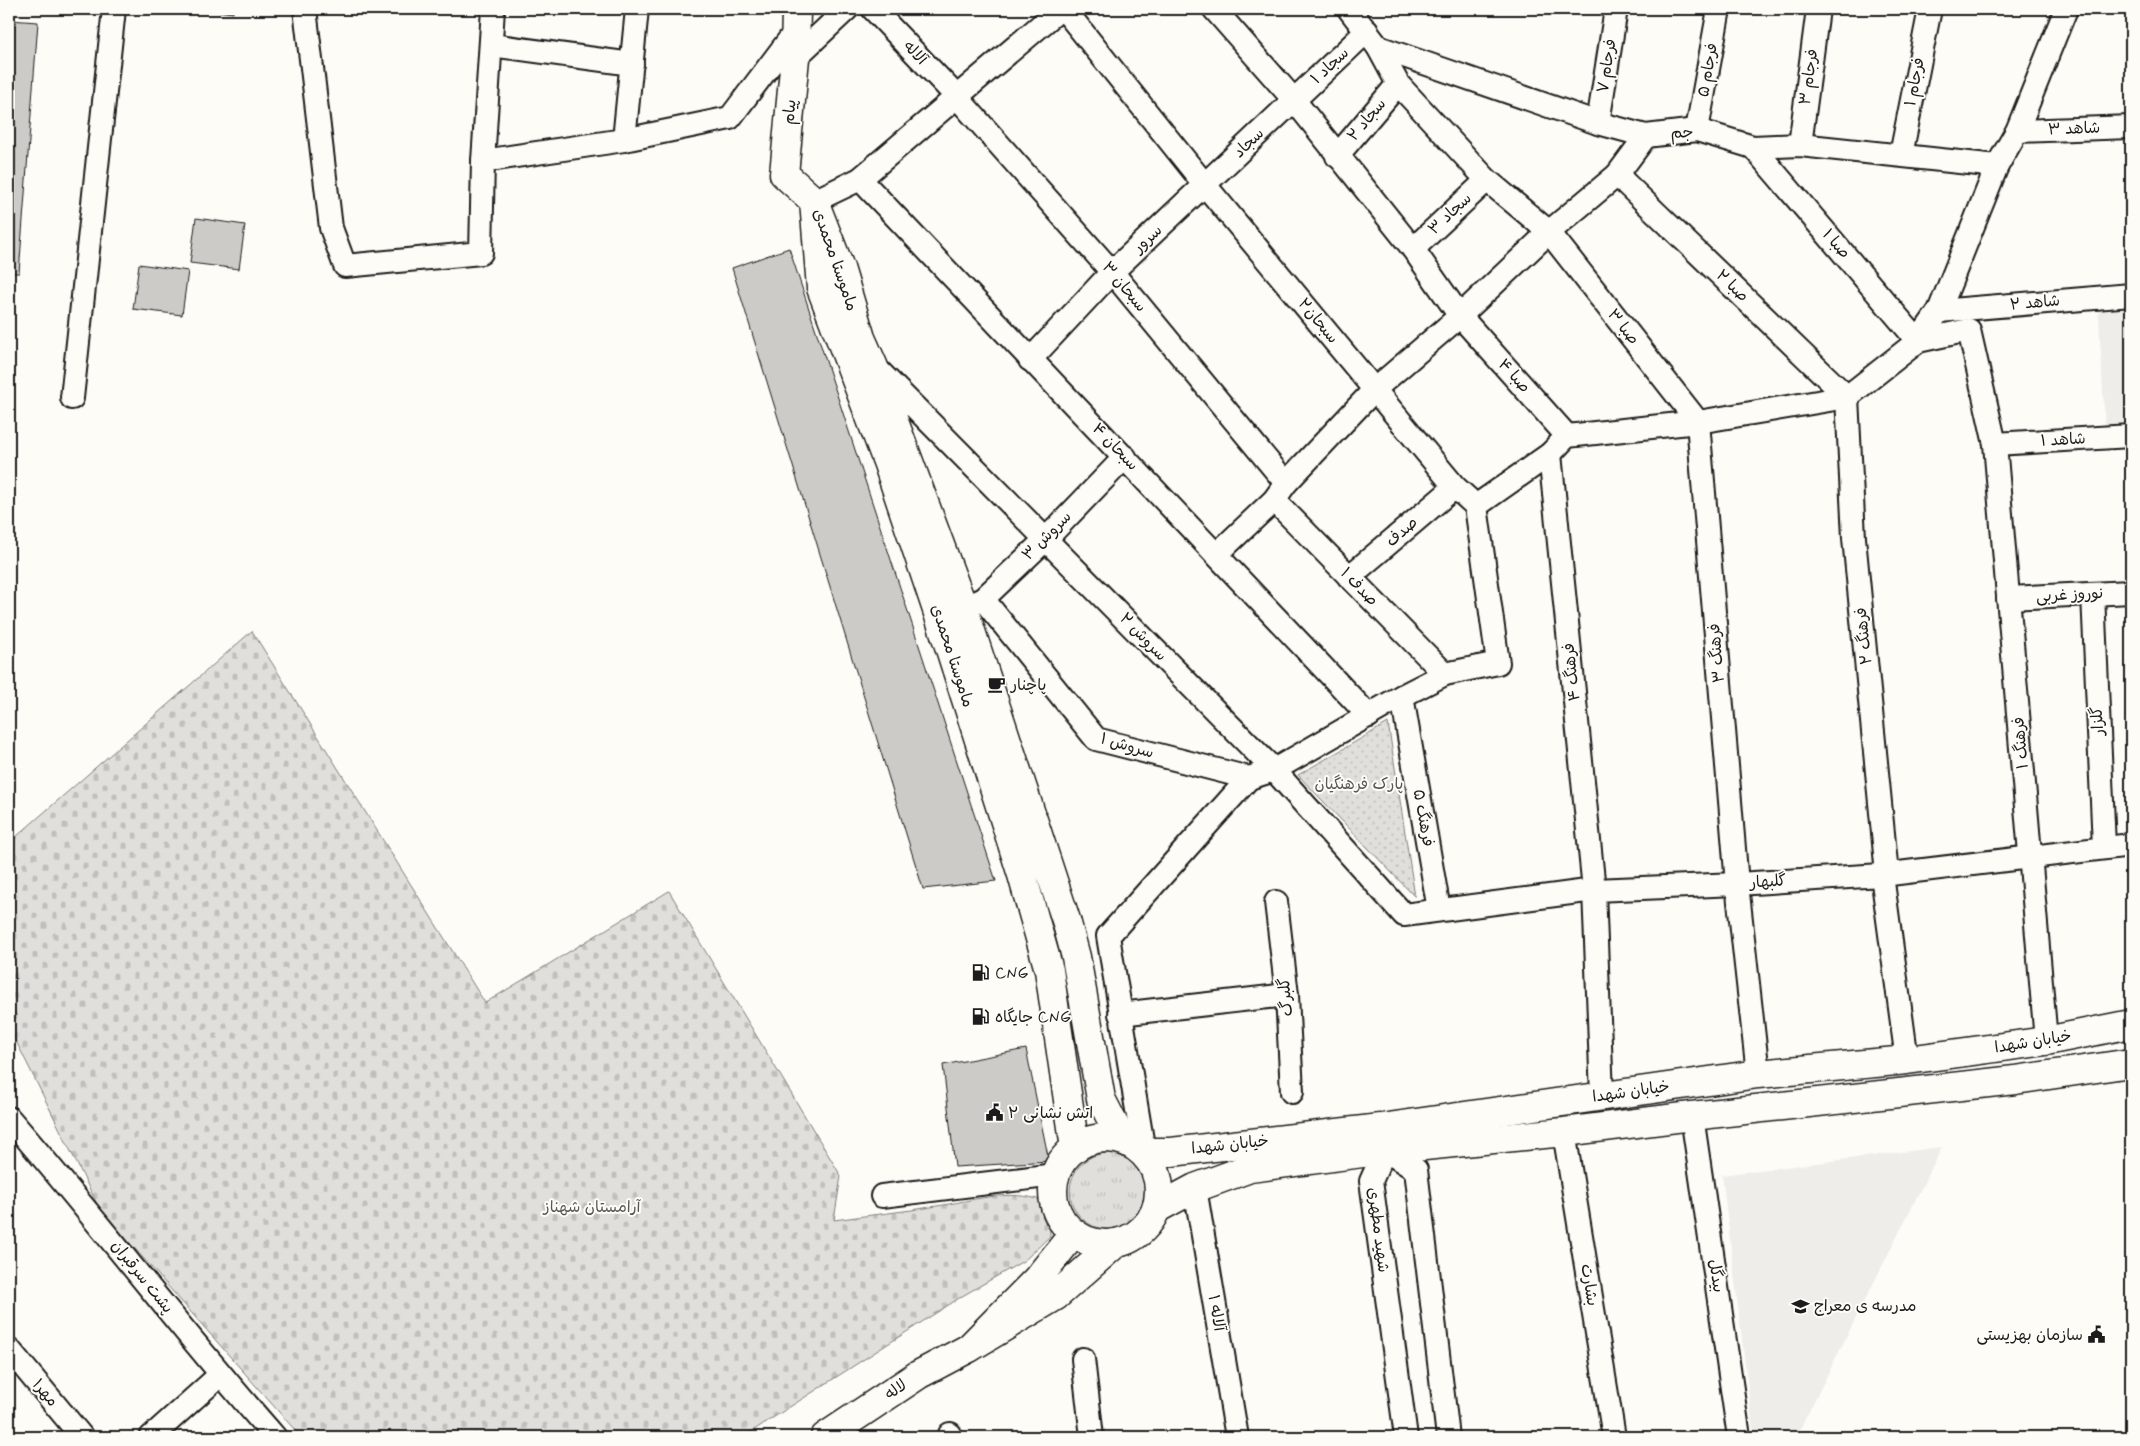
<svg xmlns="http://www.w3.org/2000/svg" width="2140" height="1446" font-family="Mynerve,'Playpen Sans Arabic',sans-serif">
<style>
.built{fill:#eeede9}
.grass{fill:url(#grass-tufts);stroke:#7e7e7c}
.cemetery{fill:url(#cemetery-stones);stroke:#7e7e7c}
.park{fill:url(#park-dots);stroke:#7e7e7c}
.building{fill:#cccbc8;stroke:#1c1c1c}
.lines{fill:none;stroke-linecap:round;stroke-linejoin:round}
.street-casing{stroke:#1c1c1c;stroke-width:26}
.secondary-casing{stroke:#1c1c1c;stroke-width:31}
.street{stroke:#fdfcf7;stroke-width:22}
.secondary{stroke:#fdfcf7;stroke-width:28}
.labels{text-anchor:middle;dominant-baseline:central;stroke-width:4;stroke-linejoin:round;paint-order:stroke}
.street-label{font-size:16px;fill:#1c1c1c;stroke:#fdfcf7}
.poi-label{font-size:16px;fill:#1c1c1c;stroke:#fdfcf7;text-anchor:start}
.park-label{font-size:16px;fill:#575655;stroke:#fdfcf7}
</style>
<defs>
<pattern id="grass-tufts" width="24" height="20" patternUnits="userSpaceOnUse" patternTransform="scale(1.25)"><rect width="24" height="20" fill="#e0dfdb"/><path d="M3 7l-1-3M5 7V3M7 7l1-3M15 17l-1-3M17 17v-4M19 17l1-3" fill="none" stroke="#c0bfbb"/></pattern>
<pattern id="cemetery-stones" width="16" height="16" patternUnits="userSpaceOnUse" patternTransform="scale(1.25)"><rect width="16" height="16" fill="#e0dfdb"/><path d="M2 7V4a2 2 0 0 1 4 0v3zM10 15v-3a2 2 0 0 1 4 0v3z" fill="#c0bfbb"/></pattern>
<pattern id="park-dots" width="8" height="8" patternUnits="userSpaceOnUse" patternTransform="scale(1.25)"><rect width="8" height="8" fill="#e0dfdb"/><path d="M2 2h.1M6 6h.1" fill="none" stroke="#c0bfbb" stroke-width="1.8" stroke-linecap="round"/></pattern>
</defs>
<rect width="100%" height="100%" fill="#fdfcf7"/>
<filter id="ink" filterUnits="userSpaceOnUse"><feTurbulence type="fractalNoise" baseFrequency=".02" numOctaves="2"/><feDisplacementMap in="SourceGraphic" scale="10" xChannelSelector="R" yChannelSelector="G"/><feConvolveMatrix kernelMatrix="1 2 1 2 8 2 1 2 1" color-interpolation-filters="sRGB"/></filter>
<g filter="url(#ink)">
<g class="built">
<path d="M 2131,300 L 2131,425 L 2105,427 L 2098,302 Z"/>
<path d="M 1942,1147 L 1796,1437 L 1754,1437 L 1722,1175 Z"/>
</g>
<circle class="grass" cx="1108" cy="1191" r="38"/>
<path class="cemetery" d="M 252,631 L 485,1003 L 669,891 L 841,1176 L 834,1220 C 868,1215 903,1212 937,1206 C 971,1201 1010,1188 1043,1201 L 1049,1211 L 1050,1236 L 1025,1260 L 964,1295 L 743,1437 L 301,1437 L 99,1208 L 9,1027 L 9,843 Z"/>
<path class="park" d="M 1388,723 L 1415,897 L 1298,775 Z"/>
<g class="building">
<path d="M 201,9 L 233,9 L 233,13 Z"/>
<path d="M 9,20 L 38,22 L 19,273 L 9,273 Z"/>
<path d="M 196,218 L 245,225 L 239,269 L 190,263 Z"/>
<path d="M 789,248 L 996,881 L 923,889 L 732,268 Z"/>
<path d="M 139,264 L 188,271 L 182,315 L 133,309 Z"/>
<path d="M 1026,1049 L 1049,1161 L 955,1167 L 943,1065 Z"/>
</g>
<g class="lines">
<defs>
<g id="street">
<path d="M 305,9 L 331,228 L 345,266 L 481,253 L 483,161 L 493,9"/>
<path d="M 873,9 L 957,97 L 1112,272 L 1286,483"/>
<path d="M 1214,9 L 1294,100 L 1413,249 L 1460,316 L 1567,436"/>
<path d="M 1349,9 L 1378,47 L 1398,84 L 1487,180 L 1549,232 L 1698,422 L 1737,884 L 1758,1074"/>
<path d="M 491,45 L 632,64"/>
<path d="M 1378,47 L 1598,123 L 1646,136 L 1697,130 L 1753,147 L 1800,145 L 1997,166"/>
<path d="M 795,58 L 847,9"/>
<path d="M 1598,123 L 1616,9"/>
<path d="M 1697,130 L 1719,9"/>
<path d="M 2017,131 L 2131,127"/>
<path d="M 624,140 L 637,9"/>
<path d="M 1800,145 L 1818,9"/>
<path d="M 1753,147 L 1918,341 L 1969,330 L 1995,444 L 2046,1041"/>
<path d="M 1901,155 L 1930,9"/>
<path d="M 1337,156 L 1398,84"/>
<path d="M 483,161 L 624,140 L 730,118 L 795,32"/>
<path d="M 1617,175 L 1847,397 L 1854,538 L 1887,874"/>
<path d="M 860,179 L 1369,716"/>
<path d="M 814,201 L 860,179 L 1060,9"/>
<path d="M 1413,249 L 1487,180"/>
<path d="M 1939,311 L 2131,295"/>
<path d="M 1030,360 L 1112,272 L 1367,31"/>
<path d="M 874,366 L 1274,770 L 1404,915 L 1594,890 L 1737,884 L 1882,875 L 2131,845"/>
<path d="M 72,398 L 114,9"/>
<path d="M 1995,444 L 2131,436"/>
<path d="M 1550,454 L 1594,890 L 1602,1096"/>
<path d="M 1274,500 L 1445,674"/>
<path d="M 1476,506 L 1550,454 L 1567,436 L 1698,422 L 1847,397 L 1918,341 L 1939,311 L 1997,166 L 2017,131 L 2066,9"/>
<path d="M 1217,554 L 1274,500 L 1286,483 L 1375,389 L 1460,316 L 1549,232 L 1617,175 L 1646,136"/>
<path d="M 1349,577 L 1455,487"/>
<path d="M 2093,594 L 2104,847"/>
<path d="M 2008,598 L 2131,592"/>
<path d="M 983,599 L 1096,739 L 1249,778 L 1274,770 L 1402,696 L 1445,674 L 1498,663 L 1476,506 L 1455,487 L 1205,185 L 1064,9"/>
<path d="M 969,605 L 983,599 L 1047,538 L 1125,457"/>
<path d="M 1402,696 L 1439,910"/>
<path d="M 1882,875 L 1907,1060"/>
<path d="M 1276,902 L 1287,995 L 1292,1092"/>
<path d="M 1120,1014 L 1287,995"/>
<path d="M 1692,1116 L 1739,1437"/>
<path d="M 9,1118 C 100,1223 183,1333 275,1437"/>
<path d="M 1564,1132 L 1614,1437"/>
<path d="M 1385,1150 L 1416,1170 L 1448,1437"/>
<path d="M 1385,1150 L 1371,1181 L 1406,1437"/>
<path d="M 1144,1152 L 1108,936 L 1249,778"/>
<path d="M 1195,1188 L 1237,1437"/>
<path d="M 882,1196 L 1055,1175"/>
<path d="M 9,1349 L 82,1437"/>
<path d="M 1083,1359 L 1092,1437"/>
<path d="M 950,1434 L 951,1437"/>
<path d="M 151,1437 L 220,1375"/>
</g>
<g id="secondary">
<path d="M 796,9 L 795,58 L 784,174 L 814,201"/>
<circle cx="1106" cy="1191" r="53"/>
<path d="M 1132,1144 L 1144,1152 L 1171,1152 L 1381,1128 L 1758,1074 L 1907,1060 L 2046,1041 L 2131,1024"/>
<path d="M 1075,1148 L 1049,970 L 1022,875 L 950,649 L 888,464 L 821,288 L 814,201 L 840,268 L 861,338 L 873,365 L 963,607 L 1066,920 L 1076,957 L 1101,1099 L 1122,1140"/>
<path d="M 1156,1209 L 1195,1188 L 1250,1168 L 1385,1150 L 1564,1132 L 1692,1116 L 2015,1080 L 2131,1063"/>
<path d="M 1074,1233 L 1037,1279 L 969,1348 L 1056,1296 L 1116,1243"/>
<path d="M 825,1437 L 918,1375 L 969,1348"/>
</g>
</defs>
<use href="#street" class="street-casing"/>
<use href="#secondary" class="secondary-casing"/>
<use href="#street" class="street"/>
<use href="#secondary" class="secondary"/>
</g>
</g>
<defs>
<symbol id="cafe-bare" viewBox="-9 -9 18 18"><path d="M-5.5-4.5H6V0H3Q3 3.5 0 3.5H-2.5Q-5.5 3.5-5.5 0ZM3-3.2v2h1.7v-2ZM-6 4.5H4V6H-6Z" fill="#1c1c1c" stroke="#fdfcf7" stroke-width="2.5" paint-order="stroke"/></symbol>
<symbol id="fuel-bare" viewBox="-9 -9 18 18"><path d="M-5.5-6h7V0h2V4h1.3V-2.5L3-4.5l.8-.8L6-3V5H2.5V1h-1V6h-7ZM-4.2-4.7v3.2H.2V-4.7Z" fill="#1c1c1c" stroke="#fdfcf7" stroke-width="2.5" paint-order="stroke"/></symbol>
<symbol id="civic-bare" viewBox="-9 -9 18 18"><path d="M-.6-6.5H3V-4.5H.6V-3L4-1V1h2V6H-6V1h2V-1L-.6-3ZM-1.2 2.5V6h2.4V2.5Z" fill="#1c1c1c" stroke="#fdfcf7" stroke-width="2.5" paint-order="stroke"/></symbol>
<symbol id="school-bare" viewBox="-9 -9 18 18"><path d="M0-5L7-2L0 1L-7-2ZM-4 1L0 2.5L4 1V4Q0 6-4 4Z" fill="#1c1c1c" stroke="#fdfcf7" stroke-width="2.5" paint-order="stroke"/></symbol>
</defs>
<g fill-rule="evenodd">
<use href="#cafe-bare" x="984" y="672" width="25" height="25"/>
<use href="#fuel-bare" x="968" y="960" width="25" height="25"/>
<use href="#fuel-bare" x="968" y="1004" width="25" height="25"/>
<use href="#civic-bare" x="982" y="1100" width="25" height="25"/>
<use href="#school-bare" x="1788" y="1294" width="25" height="25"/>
<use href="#civic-bare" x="2084" y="1322" width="25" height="25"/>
</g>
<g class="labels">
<g class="street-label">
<text transform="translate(915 53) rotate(47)">آلاله</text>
<text transform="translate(1330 66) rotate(-43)">سجاد ۱</text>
<text transform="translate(1607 66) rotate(-81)">فرجام ۷</text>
<text transform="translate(1708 70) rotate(-80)">فرجام ۵</text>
<text transform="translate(1809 77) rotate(-82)">فرجام ۳</text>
<text transform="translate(1915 82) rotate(-79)">فرجام ۱</text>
<text transform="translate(790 112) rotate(-84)">پیام</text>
<text transform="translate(1367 120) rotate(-50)">سجاد ۲</text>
<text transform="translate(2074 129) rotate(-2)">شاهد ۳</text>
<text transform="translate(1682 133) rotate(-3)">جم</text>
<text transform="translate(1249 143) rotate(-44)">سجاد</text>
<text transform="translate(1450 214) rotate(-43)">سجاد ۳</text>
<text transform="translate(1148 239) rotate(-43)">سرور</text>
<text transform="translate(1836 244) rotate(49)">صبا ۱</text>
<text transform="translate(835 260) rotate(71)">ماموستا محمدی</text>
<text transform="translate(1732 286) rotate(44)">صبا ۲</text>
<text transform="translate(1124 287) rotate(50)">سبحان ۳</text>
<text transform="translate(2035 303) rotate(-5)">شاهد ۲</text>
<text transform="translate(1318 321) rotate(50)">سبحان۲</text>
<text transform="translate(1623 327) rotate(52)">صبا ۳</text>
<text transform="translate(1514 376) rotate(48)">صبا ۴</text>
<text transform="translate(2063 440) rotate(-3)">شاهد ۱</text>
<text transform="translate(1115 447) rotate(46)">سبحان ۴</text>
<text transform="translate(1402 532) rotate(-41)">صدف</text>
<text transform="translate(1047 536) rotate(-45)">سروش ۳</text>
<text transform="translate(1359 587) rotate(46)">صدف ۱</text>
<text transform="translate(2070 595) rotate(-3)">نوروز غربی</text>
<text transform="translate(1864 636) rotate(-96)">فرهنگ ۲</text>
<text transform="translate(1143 637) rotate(46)">سروش ۲</text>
<text transform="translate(1717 653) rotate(-95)">فرهنگ ۳</text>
<text transform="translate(952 656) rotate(72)">ماموستا محمدی</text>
<text transform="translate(1572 672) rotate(-96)">فرهنگ ۴</text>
<text transform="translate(2098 721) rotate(-93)">گلزار</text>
<text transform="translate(2021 743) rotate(-95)">فرهنگ ۱</text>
<text transform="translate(1127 746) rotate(16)">سروش ۱</text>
<text transform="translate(1423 818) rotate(80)">فرهنگ ۵</text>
<text transform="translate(1768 882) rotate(-4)">گلبهار</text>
<text transform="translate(1286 997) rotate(-95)">گلبرگ</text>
<text transform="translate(2033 1042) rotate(-9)">خیابان شهدا</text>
<text transform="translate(1631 1092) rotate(-8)">خیابان شهدا</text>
<text transform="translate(1230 1145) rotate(-6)">خیابان شهدا</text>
<text transform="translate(1378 1230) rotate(83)">شهید مطهری</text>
<text transform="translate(1716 1276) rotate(82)">بیدگل</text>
<text transform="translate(142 1277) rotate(51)">پشت سرقبران</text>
<text transform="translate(1589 1285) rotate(81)">بشارت</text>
<text transform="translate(1216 1313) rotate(80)">آلاله ۱</text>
<text transform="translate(896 1390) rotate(-34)">لاله</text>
<text transform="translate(45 1393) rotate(50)">مهر۱</text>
</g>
<g class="poi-label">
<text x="1011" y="685">پاچنار</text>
<text x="995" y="973">CNG</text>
<text x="995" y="1017">جایگاه CNG</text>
<text x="1008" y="1113">اتش نشانی ۲</text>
<text x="1814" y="1306">مدرسه ی معراج</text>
<text x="2083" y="1335" text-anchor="end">سازمان بهزیستی</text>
</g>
<g class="park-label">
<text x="1359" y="784">پارک فرهنگیان</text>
<text x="592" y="1207">آرامستان شهناز</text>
</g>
</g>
<rect width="2140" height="1446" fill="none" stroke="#fdfcf7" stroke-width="30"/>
<rect x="15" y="15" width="2110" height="1416" fill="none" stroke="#1c1c1c" stroke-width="2" filter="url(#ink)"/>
</svg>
